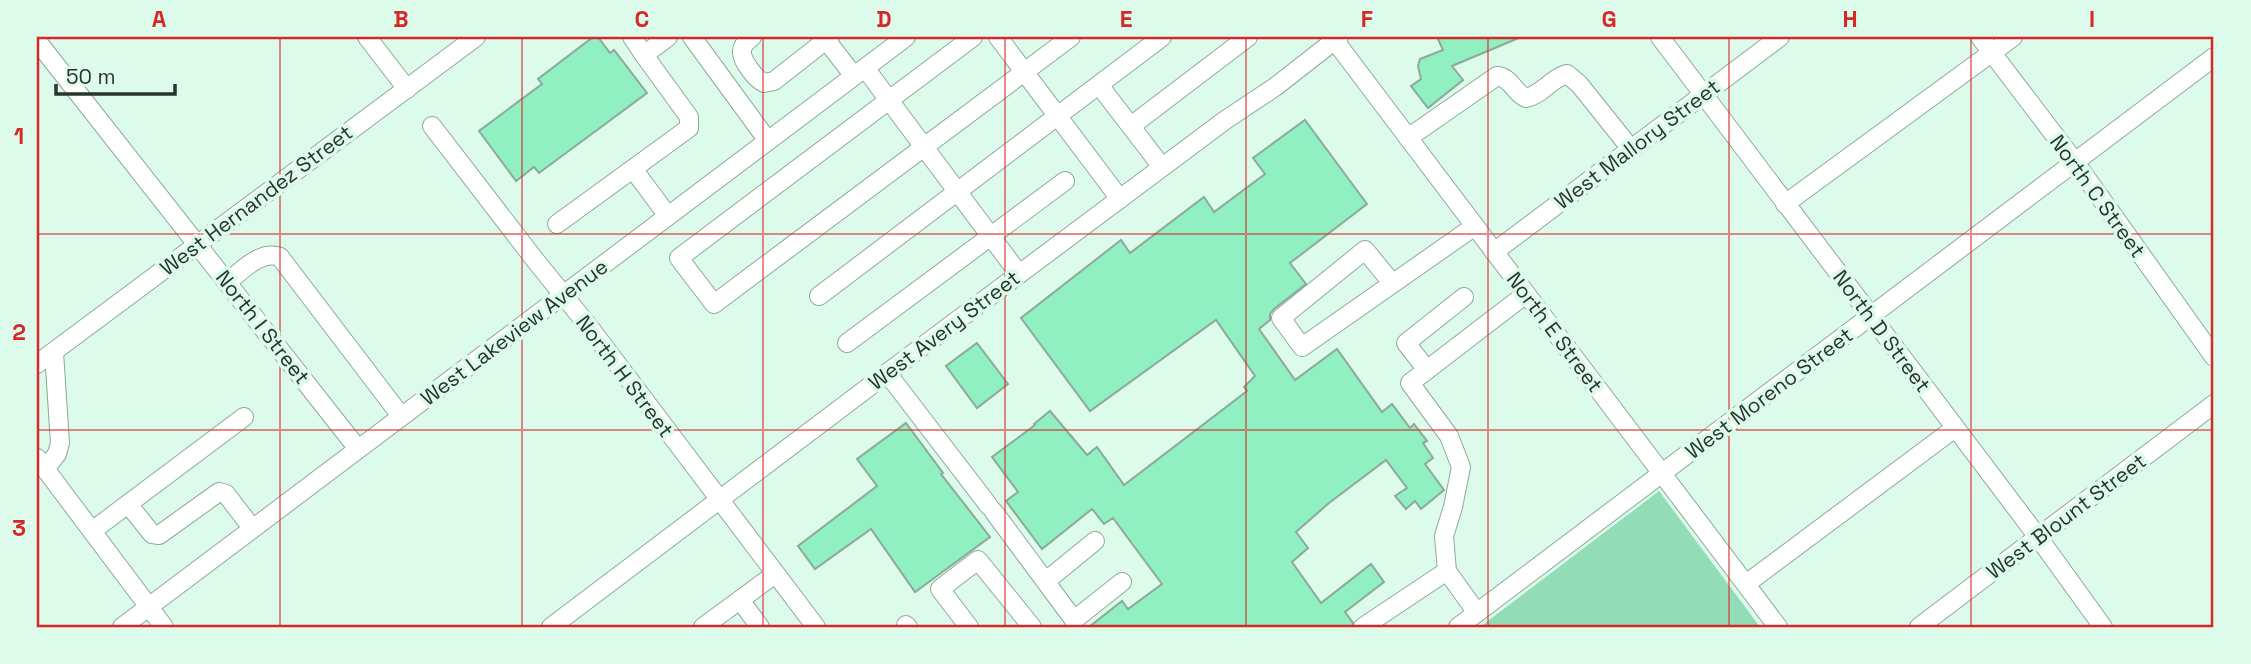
<svg xmlns="http://www.w3.org/2000/svg" width="2251" height="664" font-family="'Space Grotesk',sans-serif">
<style>
.green{fill:#93dcb8}
.building{fill:#90f0c2;stroke:#8ca99a;stroke-width:2}
.lines{fill:none;stroke-linecap:round;stroke-linejoin:round}
.minor-casing{stroke:#8da99a;stroke-width:20}
.minor{stroke:#fff;stroke-width:18}
.grid{fill:none;stroke:#d62828;stroke-width:2;stroke-opacity:0.55}
.labels{text-anchor:middle;dominant-baseline:central;stroke-width:7;stroke-linejoin:round;paint-order:stroke}
.street-label{font-size:21px;fill:#29342e;stroke:#ddfbeb}
.neatline{fill:none;stroke:#d62828;stroke-width:2.5}
.grid-label{font-size:23px;text-anchor:middle;font-weight:bold;fill:#d62828}
</style>
<rect width="100%" height="100%" fill="#ddfbeb"/>
<path class="green" d="M 1659,491 L 1760,627 L 1480,627 Z"/>
<g class="building">
<path d="M 593,37 L 598,37 L 610,53 L 614,50 L 647,93 L 539,173 L 534,167 L 516,181 L 479,131 L 542,84 L 538,79 Z"/>
<path d="M 1437,37 L 1521,37 L 1452,66 L 1463,80 L 1428,108 L 1411,86 L 1421,79 L 1418,66 L 1420,59 L 1443,50 Z"/>
<path d="M 1305,120 L 1367,204 L 1290,263 L 1306,284 L 1274,309 L 1270,314 L 1270,320 L 1259,329 L 1295,380 L 1337,349 L 1382,412 L 1392,404 L 1410,428 L 1414,424 L 1427,441 L 1423,443 L 1433,458 L 1425,464 L 1444,490 L 1421,509 L 1415,501 L 1406,509 L 1395,496 L 1407,488 L 1386,460 L 1329,503 L 1296,532 L 1308,548 L 1292,562 L 1321,603 L 1371,564 L 1384,582 L 1345,612 L 1353,623 L 1352,627 L 1089,627 L 1122,601 L 1128,609 L 1162,584 L 1113,518 L 1104,524 L 1092,509 L 1042,549 L 1006,501 L 1018,492 L 992,457 L 1035,425 L 1034,424 L 1050,411 L 1087,455 L 1097,447 L 1124,485 L 1247,391 L 1244,387 L 1255,376 L 1216,320 L 1090,411 L 1021,318 L 1121,240 L 1130,253 L 1204,197 L 1214,212 L 1265,174 L 1253,158 Z"/>
<path d="M 977,343 L 1008,384 L 977,408 L 946,366 Z"/>
<path d="M 906,423 L 943,473 L 941,474 L 990,537 L 915,592 L 871,529 L 815,569 L 798,546 L 877,486 L 857,459 Z"/>
</g>
<g class="lines">
<defs>
<g id="minor">
<path d="M 367,37 L 407,89"/>
<path d="M 632,37 L 644,55"/>
<path d="M 692,37 L 768,141"/>
<path d="M 752,37 C 748,40 742,45 742,51 C 741,61 756,79 764,83 L 774,81 L 830,37"/>
<path d="M 973,37 L 679,258 L 714,304 L 1071,37"/>
<path d="M 998,37 L 1120,199"/>
<path d="M 1332,37 L 1778,627"/>
<path d="M 1660,37 L 2038,537 L 2103,627"/>
<path d="M 1980,37 L 2075,162 L 2214,357"/>
<path d="M 826,40 L 854,76"/>
<path d="M 37,41 L 358,449"/>
<path d="M 865,68 L 1019,274"/>
<path d="M 1099,85 L 1162,167"/>
<path d="M 432,126 L 535,260 L 590,328 L 816,627"/>
<path d="M 1131,126 L 1248,37"/>
<path d="M 1408,138 L 1497,76 C 1511,77 1514,93 1526,98 C 1542,95 1551,78 1567,74 L 1579,84 L 1631,149"/>
<path d="M 633,169 L 668,216"/>
<path d="M 1785,204 L 2013,37"/>
<path d="M 557,224 L 689,128 L 689,117 L 644,55 L 668,37"/>
<path d="M 1494,252 L 1780,37"/>
<path d="M 228,282 C 242,270 261,250 280,257 L 401,416"/>
<path d="M 1392,283 L 1365,250 L 1281,318 L 1302,347 L 1475,226"/>
<path d="M 819,296 L 1162,37"/>
<path d="M 847,343 L 1065,181"/>
<path d="M 37,364 L 476,37"/>
<path d="M 1427,370 L 1406,343 L 1464,297"/>
<path d="M 887,373 L 989,506"/>
<path d="M 37,458 L 164,627"/>
<path d="M 45,469 L 57,454 L 60,443 L 54,352"/>
<path d="M 128,504 L 152,534 L 159,535 L 219,492 L 226,494 L 252,528"/>
<path d="M 994,512 L 1074,620 L 1122,582"/>
<path d="M 92,531 L 244,417"/>
<path d="M 1046,581 L 1095,541"/>
<path d="M 1746,584 L 1955,428"/>
<path d="M 740,600 L 760,627"/>
<path d="M 1477,613 L 1447,571 L 1444,536 L 1453,507 L 1461,467 L 1449,436 L 1410,383 L 1526,294"/>
<path d="M 906,625 L 908,627"/>
<path d="M 122,627 L 906,37"/>
<path d="M 551,627 L 931,340 L 1224,121 L 1275,87 L 1339,37"/>
<path d="M 703,627 L 775,574"/>
<path d="M 969,627 L 940,589 L 978,560 L 1032,627"/>
<path d="M 1363,627 L 1447,571"/>
<path d="M 1458,627 L 2214,57"/>
<path d="M 1919,627 L 2214,404"/>
</g>
</defs>
<use href="#minor" class="minor-casing"/>
<use href="#minor" class="minor"/>
</g>
<path class="grid" d="M 280,37 L 280,627M 522,37 L 522,627M 763,37 L 763,627M 1005,37 L 1005,627M 1246,37 L 1246,627M 1488,37 L 1488,627M 1729,37 L 1729,627M 1971,37 L 1971,627M 37,234 L 2214,234M 37,430 L 2214,430"/>
<g class="labels">
<g class="street-label">
<text transform="translate(1637 144) rotate(-37)">West Mallory Street</text>
<text transform="translate(2098 196) rotate(54)">North C Street</text>
<text transform="translate(256 200) rotate(-37)">West Hernandez Street</text>
<text transform="translate(263 327) rotate(52)">North I Street</text>
<text transform="translate(944 330) rotate(-37)">West Avery Street</text>
<text transform="translate(1882 331) rotate(53)">North D Street</text>
<text transform="translate(514 332) rotate(-37)">West Lakeview Avenue</text>
<text transform="translate(1555 332) rotate(53)">North E Street</text>
<text transform="translate(625 376) rotate(53)">North H Street</text>
<text transform="translate(1769 393) rotate(-37)">West Moreno Street</text>
<text transform="translate(2066 516) rotate(-37)">West Blount Street</text>
</g>
</g>
<rect width="2251" height="664" fill="none" stroke="#ddfbeb" stroke-width="77"/>
<path d="M56 84v10h119v-10" fill="none" stroke="#29342e" stroke-width="3.5"/>
<text x="66" y="84" font-size="21" fill="#29342e" stroke="#ddfbeb" stroke-width="5" paint-order="stroke">50 m</text>
<rect x="38" y="38" width="2174" height="588" class="neatline"/>
<g class="grid-label">
<text x="159" y="27">A</text>
<text x="401" y="27">B</text>
<text x="642" y="27">C</text>
<text x="884" y="27">D</text>
<text x="1126" y="27">E</text>
<text x="1367" y="27">F</text>
<text x="1609" y="27">G</text>
<text x="1850" y="27">H</text>
<text x="2092" y="27">I</text>
<text x="19" y="144">1</text>
<text x="19" y="340">2</text>
<text x="19" y="536">3</text>
</g>
</svg>
